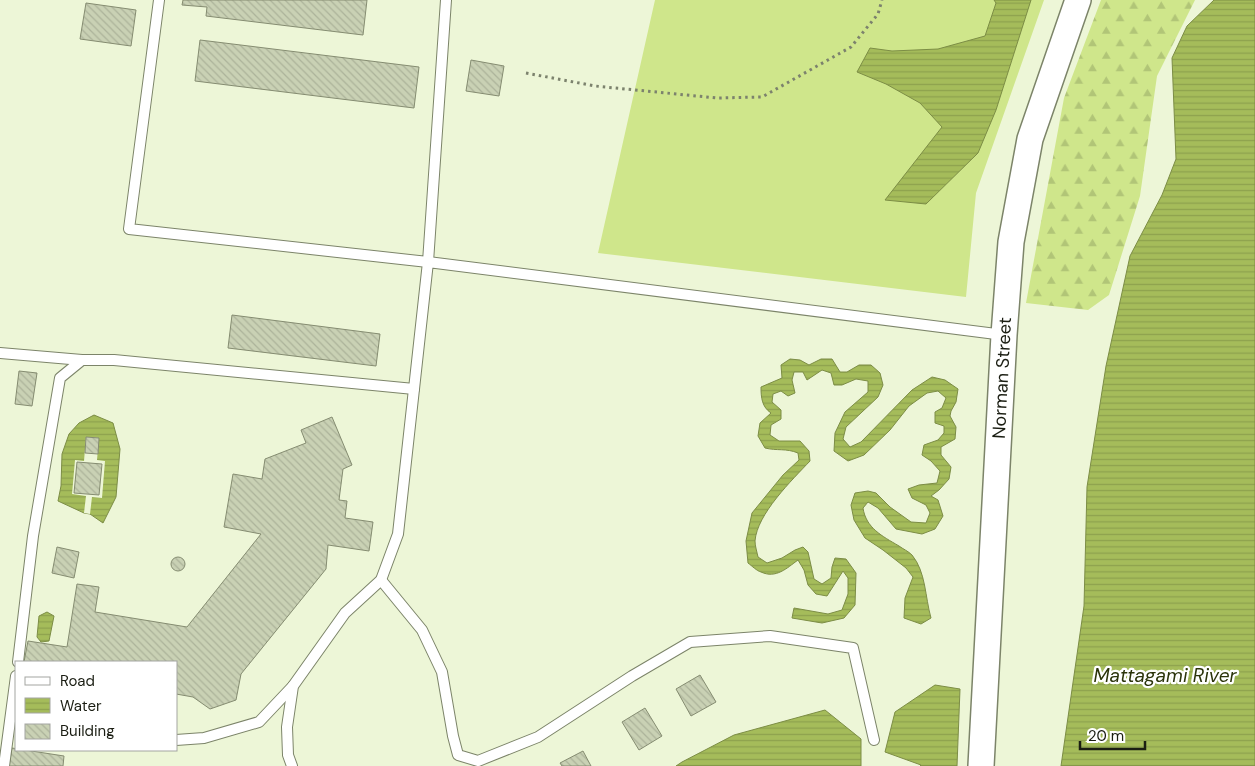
<svg xmlns="http://www.w3.org/2000/svg" width="1255" height="766" font-family="'DM Sans',sans-serif">
<style>
.grass{fill:#cfe68b}
.forest{fill:url(#forest-firs)}
.water{fill:url(#water-rules);stroke:#7c8d45}
.pier{fill:#edf6d7}
.building{fill:url(#building-back-hatch);stroke:#858c71}
.lines{fill:none;stroke-linecap:round;stroke-linejoin:round}
.service-casing{stroke:#7c8469;stroke-width:12}
.tertiary-casing{stroke:#7c8469;stroke-width:28}
.path{stroke:#7c826d;stroke-width:3;stroke-dasharray:2.5 4;stroke-linecap:butt}
.service{stroke:#fff;stroke-width:10}
.tertiary{stroke:#fff;stroke-width:25}
.labels{text-anchor:middle;dominant-baseline:central;stroke-width:4.5;stroke-linejoin:round;paint-order:stroke}
.street-label{font-size:18px;fill:#1b1e13;stroke:#fff}
.water-label{font-size:19px;font-style:italic;fill:#2b340a;stroke:#fff}
</style>
<defs>
<pattern id="forest-firs" width="22" height="20" patternUnits="userSpaceOnUse" patternTransform="scale(1.25)"><rect width="22" height="20" fill="#cfe68b"/><path d="M5 1l3.5 6h-7zM16 11l3.5 6h-7z" fill="#b1c577"/></pattern>
<pattern id="water-rules" width="6" height="5" patternUnits="userSpaceOnUse" patternTransform="scale(1.25)"><rect width="6" height="5" fill="#a5bc5a"/><path d="M0 2.5h6" fill="none" stroke="#8da14d"/></pattern>
<pattern id="building-back-hatch" width="6" height="6" patternUnits="userSpaceOnUse" patternTransform="scale(1.25)"><rect width="6" height="6" fill="#c9d1b4"/><path d="M-1 5l2 2M0 0l6 6M5-1l2 2" fill="none" stroke="#acb39a"/></pattern>
</defs>
<rect width="100%" height="100%" fill="#edf6d7"/>
<path class="grass" d="M 655,0 L 1044,0 L 976,193 L 966,297 L 598,253 Z"/>
<path class="forest" d="M 1101,0 L 1195,0 L 1157,76 L 1140,196 L 1109,295 L 1088,310 L 1026,303 L 1064,98 Z"/>
<g class="water">
<path d="M 994,0 L 1031,0 L 996,110 L 978,153 L 926,204 L 885,200 L 942,127 L 920,103 L 886,84 L 857,72 L 870,48 L 892,51 L 938,49 L 985,36 L 996,3 Z"/>
<path d="M 1214,0 L 1255,0 L 1255,766 L 1061,766 L 1084,606 L 1087,487 L 1106,366 L 1130,256 L 1162,195 L 1176,159 L 1172,58 L 1187,26 Z"/>
<path d="M 790,359 L 800,360 L 809,365 L 821,359 L 832,359 L 840,372 L 847,372 L 859,365 L 871,365 L 880,373 L 883,385 L 878,397 L 846,427 L 843,439 L 850,447 L 861,442 L 912,390 L 932,377 L 945,380 L 958,389 L 956,402 L 951,411 L 950,416 L 956,427 L 955,439 L 941,447 L 941,455 L 951,467 L 949,479 L 939,490 L 931,496 L 938,500 L 943,516 L 935,529 L 922,534 L 896,529 L 878,508 L 868,502 L 863,508 C 866,528 882,536 899,546 C 903,549 908,551 912,555 C 926,572 925,597 931,618 L 921,624 L 904,618 L 905,598 L 913,577 L 906,568 L 883,550 L 865,538 L 854,520 L 851,505 L 855,493 L 868,491 L 876,493 L 890,507 L 911,522 L 926,523 L 930,513 L 926,505 L 912,498 L 908,489 L 919,485 L 937,483 L 940,471 L 931,461 L 922,455 L 924,445 L 938,440 L 944,433 L 944,426 L 935,423 L 935,412 L 942,408 L 946,398 L 938,391 L 927,393 L 909,406 L 890,430 L 864,455 L 848,461 L 834,451 L 835,433 L 845,412 L 868,392 L 868,381 L 856,379 L 842,385 L 834,385 L 831,373 L 822,370 L 807,380 L 803,372 L 794,372 L 792,380 L 795,393 L 788,396 L 781,391 L 773,394 L 772,402 L 781,410 L 781,419 L 771,425 L 770,435 L 779,441 L 800,441 L 809,451 L 810,461 C 792,480 757,514 755,541 C 755,546 757,552 758,557 L 767,563 L 782,558 L 795,550 L 803,547 L 808,552 L 814,579 L 822,584 L 831,578 L 832,567 L 835,558 L 846,559 L 856,573 L 855,605 L 844,618 L 822,623 L 792,618 L 794,608 L 828,614 L 842,610 L 848,594 L 848,578 L 843,571 L 827,596 L 816,594 L 808,585 L 804,570 L 798,560 C 787,568 776,579 761,572 C 757,571 752,566 748,563 L 746,541 L 752,513 L 783,475 L 799,460 L 798,453 C 786,448 777,451 765,448 L 758,436 L 760,423 L 771,413 C 762,407 761,398 761,387 L 782,378 L 781,365 Z"/>
<path d="M 94,415 L 113,423 L 120,449 L 116,497 L 103,523 L 90,514 L 84,513 L 58,501 L 61,486 L 62,454 L 69,434 L 79,423 Z"/>
<path d="M 47,612 L 54,616 L 49,641 L 41,642 L 37,637 L 39,616 Z"/>
<path d="M 935,685 L 960,689 L 957,766 L 920,766 L 921,765 L 885,752 L 895,712 Z"/>
<path d="M 825,710 L 861,739 L 861,766 L 676,766 L 682,762 L 734,735 Z"/>
</g>
<path class="pier" d="M 86,437 L 99,438 L 97,460 L 105,461 L 102,498 L 92,497 L 90,514 L 84,513 L 86,496 L 72,494 L 75,460 L 84,461 Z"/>
<g class="building">
<path d="M 183,0 L 367,0 L 363,35 L 206,16 L 207,7 L 182,5 Z"/>
<path d="M 86,3 L 136,10 L 131,46 L 80,39 Z"/>
<path d="M 200,40 L 419,67 L 414,108 L 195,81 Z"/>
<path d="M 471,60 L 504,66 L 499,96 L 466,91 Z"/>
<path d="M 232,315 L 380,334 L 376,366 L 228,348 Z"/>
<path d="M 19,371 L 37,373 L 32,406 L 15,404 Z"/>
<path d="M 332,417 L 352,465 L 343,469 L 339,500 L 347,501 L 345,518 L 373,522 L 369,551 L 328,545 L 326,569 L 241,674 L 236,700 L 210,709 L 193,697 L 176,694 L 176,662 L 24,662 L 28,641 L 67,647 L 77,584 L 99,587 L 95,612 L 187,627 L 261,534 L 224,527 L 233,474 L 262,479 L 265,459 L 306,443 L 301,430 Z"/>
<path d="M 86,437 L 99,438 L 98,454 L 85,453 Z"/>
<path d="M 77,462 L 102,464 L 99,495 L 74,493 Z"/>
<path d="M 57,547 L 79,552 L 74,578 L 52,573 Z"/>
<circle cx="178" cy="564" r="7"/>
<path d="M 700,675 L 716,702 L 691,716 L 676,689 Z"/>
<path d="M 645,708 L 662,736 L 639,750 L 622,722 Z"/>
<path d="M 12,748 L 64,756 L 63,766 L 9,766 Z"/>
<path d="M 583,751 L 591,766 L 562,766 L 560,763 Z"/>
</g>
<g class="lines">
<defs>
<g id="service">
<path d="M 159,0 L 129,229 L 428,262 L 446,0"/>
<path d="M 0,353 L 82,360"/>
<path d="M 381,580 L 422,630 L 442,672 L 453,736 L 458,755 L 478,761 L 538,737 L 632,676 L 690,642 L 770,636 L 853,648 L 874,740"/>
<path d="M 18,662 L 33,536 L 60,378 L 82,360 L 114,360 L 414,389"/>
<path d="M 176,740 L 204,738 L 259,722 L 293,686"/>
<path d="M 4,766 L 16,676"/>
<path d="M 292,766 L 288,755 L 287,727 L 293,686 L 345,613 L 381,580 L 398,534 L 428,262 L 1004,335"/>
</g>
<path id="tertiary" d="M 981,766 L 1004,335 L 1011,242 L 1030,139 L 1078,0"/>
</defs>
<use href="#service" class="service-casing"/>
<use href="#tertiary" class="tertiary-casing"/>
<path class="path" d="M 526,73 L 595,86 L 717,98 L 762,97 L 851,47 L 878,14 L 882,0"/>
<use href="#service" class="service"/>
<use href="#tertiary" class="tertiary"/>
</g>
<g class="labels">
<g class="street-label">
<text transform="translate(1002 378) rotate(-87)">Norman Street</text>
</g>
<g class="water-label">
<text x="1165" y="675">Mattagami River</text>
</g>
</g>
<rect x="15" y="661" width="162" height="90" fill="#ffffff" stroke="#a4a5a1"/>
<rect x="25" y="677" width="25" height="8" fill="#ffffff" stroke="#a4a5a1"/>
<text x="60" y="686" font-size="15" fill="#1b1e13">Road</text>
<rect x="25" y="698" width="25" height="15" fill="url(#water-rules)" stroke="#a4a5a1"/>
<text x="60" y="711" font-size="15" fill="#1b1e13">Water</text>
<rect x="25" y="724" width="25" height="15" fill="url(#building-back-hatch)" stroke="#a4a5a1"/>
<text x="60" y="736" font-size="15" fill="#1b1e13">Building</text>
<path d="M1080 741v8h65v-8" fill="none" stroke="#1b1e13" stroke-width="2.5"/>
<text x="1088" y="741" font-size="15" fill="#1b1e13" stroke="#ffffff" stroke-width="4" paint-order="stroke">20 m</text>
</svg>
